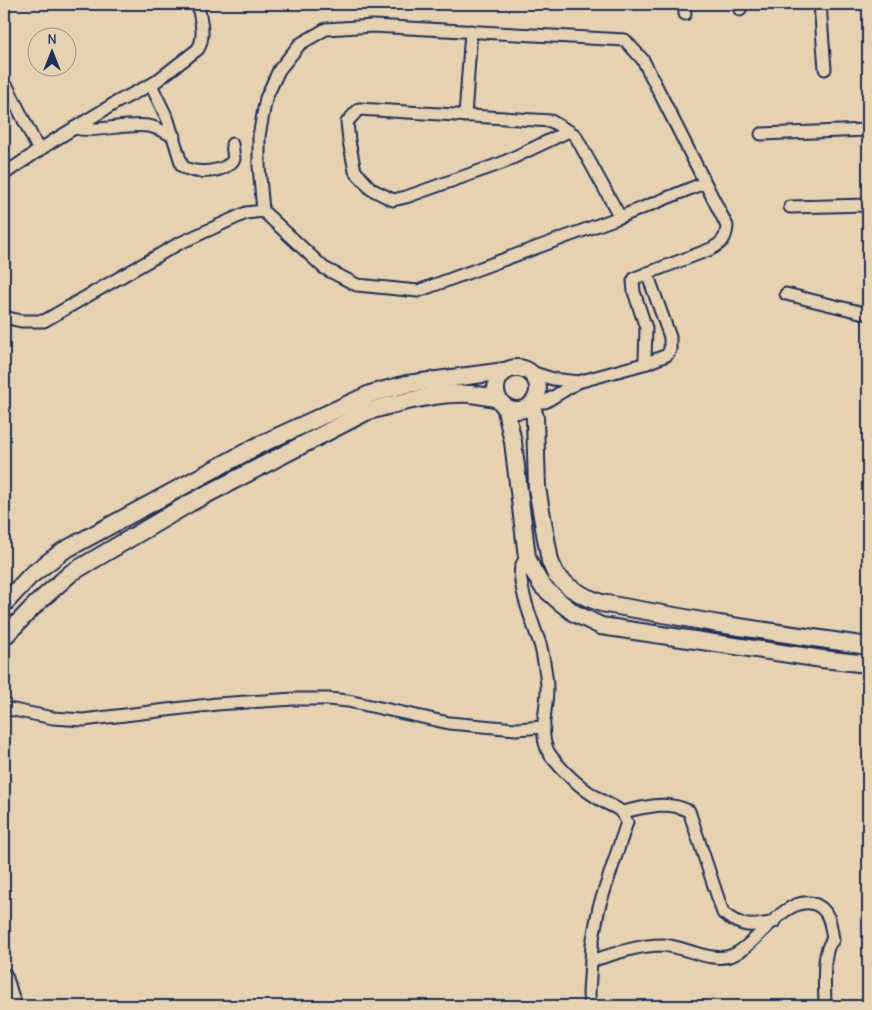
<svg xmlns="http://www.w3.org/2000/svg" width="872" height="1010" font-family="'Comic Neue',sans-serif">
<style>
.lines{fill:none;stroke-linecap:round;stroke-linejoin:round}
.street-casing{stroke:#1b2f5e;stroke-width:15}
.secondary-casing{stroke:#1b2f5e;stroke-width:20}
.street{stroke:#e6d2b0;stroke-width:11}
.secondary{stroke:#e6d2b0;stroke-width:16}
</style>
<rect width="100%" height="100%" fill="#e6d2b0"/>
<filter id="ink" filterUnits="userSpaceOnUse"><feTurbulence type="fractalNoise" baseFrequency=".02" numOctaves="2"/><feDisplacementMap in="SourceGraphic" scale="10" xChannelSelector="R" yChannelSelector="G"/><feConvolveMatrix kernelMatrix="1 2 1 2 8 2 1 2 1" color-interpolation-filters="sRGB"/></filter>
<g filter="url(#ink)">
<g class="lines">
<defs>
<g id="street">
<path d="M 684,4 L 685,14"/>
<path d="M 740,4 L 740,10"/>
<path d="M 820,4 L 825,69"/>
<path d="M 151,85 L 168,120 L 182,166 C 195,175 225,173 234,159 L 232,144"/>
<path d="M 8,88 L 39,151"/>
<path d="M 465,116 L 471,31"/>
<path d="M 74,128 C 99,133 123,123 148,126 C 157,127 165,133 174,136"/>
<path d="M 569,131 L 502,163 L 406,197 L 393,200 L 371,189 L 355,171 L 349,141 L 347,122 L 359,109 L 551,121 L 575,135 L 620,217"/>
<path d="M 761,134 L 868,130"/>
<path d="M 4,174 L 53,141 L 117,102 L 154,83 L 198,49 C 206,36 200,19 198,4"/>
<path d="M 790,207 L 868,205"/>
<path d="M 263,211 L 259,166 L 259,136 L 266,98 L 279,70 L 300,44 L 326,29 L 373,26 L 625,40 L 643,60 L 727,226 C 726,239 722,243 711,249 L 635,278 L 633,281 L 634,292 L 646,328 L 645,359 L 647,363"/>
<path d="M 786,294 L 868,314"/>
<path d="M 4,317 L 21,321 L 44,321 L 178,244 L 246,213 L 263,211 L 324,268 L 357,285 L 418,291 L 620,217 L 704,183"/>
<path d="M 531,372 L 553,379 L 578,382"/>
<path d="M 534,402 L 545,402 L 578,382 L 647,363 L 667,355 L 670,350 L 670,337 L 647,273"/>
<path d="M 527,557 C 525,560 522,563 521,567 C 517,585 534,626 540,644 C 543,654 547,678 547,689 C 547,711 537,737 551,756 C 564,773 581,788 599,799 C 612,808 620,805 627,822 L 599,907 L 592,944 L 589,993 L 590,1006"/>
<path d="M 4,708 L 53,718 L 83,720 L 217,704 L 294,699 L 328,699 L 348,701 L 449,723 L 516,729 L 544,727"/>
<path d="M 623,812 C 646,807 667,800 689,811 L 723,913 C 742,928 752,927 774,922"/>
<path d="M 591,961 C 614,954 638,945 662,945 C 685,946 711,964 733,955 C 758,944 783,898 811,903 C 829,907 831,924 833,940 C 821,950 825,990 825,1006"/>
</g>
<g id="secondary">
<circle cx="517" cy="389" r="21"/>
<path d="M 532,405 L 535,418 L 537,488 L 550,561 L 556,575 L 569,587 L 586,597 L 601,603 L 719,624 L 868,646"/>
<path d="M 505,406 L 513,442 L 527,557 L 532,569 L 542,586 L 560,602 L 574,613 L 601,626 L 822,659 L 868,664"/>
<path d="M 4,604 L 30,576 L 63,551 L 259,445 L 370,394 L 407,384 L 505,371"/>
<path d="M 4,637 L 36,604 L 71,573 L 190,503 L 366,412 C 396,403 440,392 471,394 C 480,395 489,397 498,399"/>
<path d="M 4,977 L 13,1006"/>
</g>
</defs>
<use href="#street" class="street-casing"/>
<use href="#secondary" class="secondary-casing"/>
<use href="#street" class="street"/>
<use href="#secondary" class="secondary"/>
</g>
</g>
<rect width="872" height="1010" fill="none" stroke="#e6d2b0" stroke-width="20"/>
<rect x="10" y="10" width="852" height="990" fill="none" stroke="#1b2f5e" stroke-width="2" filter="url(#ink)"/>
<g transform="translate(52 52)"><circle r="24" fill="#e6d2b0" stroke="#95918f"/>
<path d="M0-4L9 19L0 12L-9 19Z" fill="#1b2f5e"/>
<text y="-8" font-size="14" font-weight="bold" text-anchor="middle" fill="#1b2f5e">N</text>
</g>
</svg>
